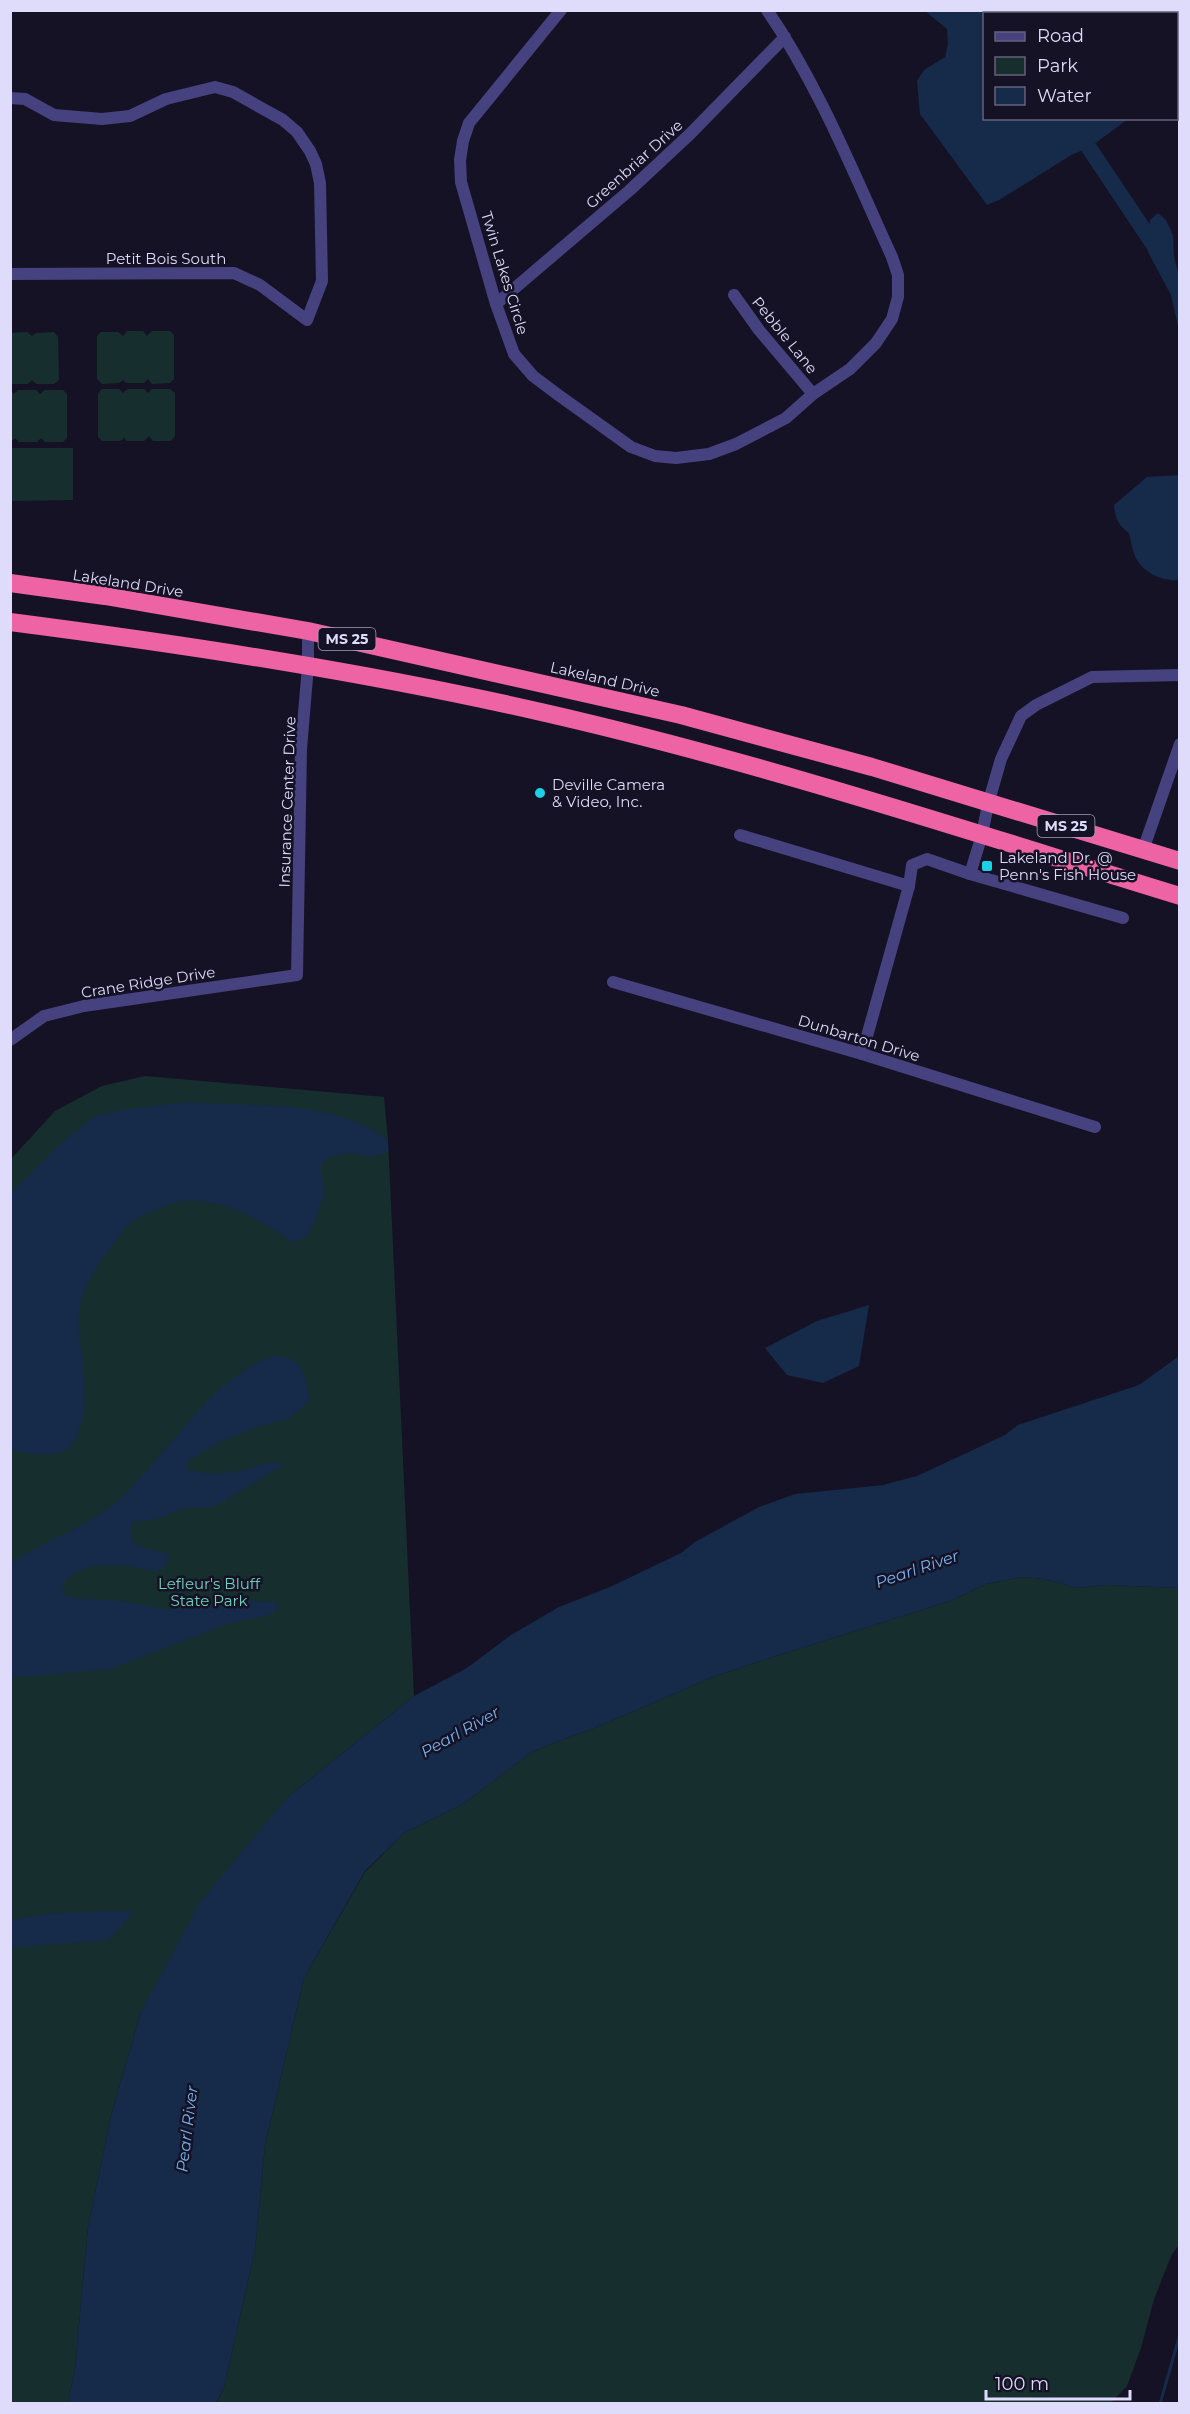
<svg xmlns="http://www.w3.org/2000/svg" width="1190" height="2414" font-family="Montserrat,sans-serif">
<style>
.green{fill:#162f2e}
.water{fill:#162a4a}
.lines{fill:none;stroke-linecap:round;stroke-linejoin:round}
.stream{stroke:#162a4a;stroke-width:3}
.river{stroke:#162a4a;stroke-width:16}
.minor{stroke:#45427f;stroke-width:12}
.highway{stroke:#ed63a4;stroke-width:18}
.poi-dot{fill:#1cd0e5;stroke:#161225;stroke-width:2}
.labels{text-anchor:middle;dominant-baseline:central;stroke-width:5;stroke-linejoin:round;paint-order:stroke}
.shield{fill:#161225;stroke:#a29fbb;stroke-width:1.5}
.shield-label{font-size:14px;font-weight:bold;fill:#dedbfb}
.street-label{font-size:15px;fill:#dedbfb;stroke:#161225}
.poi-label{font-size:15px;fill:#dedbfb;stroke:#161225;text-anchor:start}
.park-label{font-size:15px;fill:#6ed3bb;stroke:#161225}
.water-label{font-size:16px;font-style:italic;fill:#74b5ef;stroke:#161225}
</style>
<rect width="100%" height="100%" fill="#161225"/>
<g class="green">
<path d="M 127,331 L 143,331 L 147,336 L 152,331 L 170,331 L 174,335 L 174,379 L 170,383 L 152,384 L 148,379 L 144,383 L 126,383 L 123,380 L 119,383 L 102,384 L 97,379 L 97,336 L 101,332 L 118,332 L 123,336 Z"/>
<path d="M 27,332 L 32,336 L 36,333 L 54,332 L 58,337 L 59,380 L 54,384 L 36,384 L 32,380 L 28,384 L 11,384 L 11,333 Z"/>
<path d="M 102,389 L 119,389 L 123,393 L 128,389 L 144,389 L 148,393 L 152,389 L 170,389 L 175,393 L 175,436 L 171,441 L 153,441 L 149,436 L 144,441 L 127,441 L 124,438 L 120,441 L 102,441 L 98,437 L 98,394 Z"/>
<path d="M 18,390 L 36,390 L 40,394 L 45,390 L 63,390 L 67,394 L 67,438 L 63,442 L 45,442 L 41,438 L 37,442 L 19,442 L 15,438 L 11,442 L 11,391 L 14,394 Z"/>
<path d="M 11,448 L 73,448 L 73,500 L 11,501 Z"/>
<path d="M 145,1076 L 384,1097 L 388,1140 L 414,1696 L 289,1796 L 141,2012 L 111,2116 L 88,2227 L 75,2368 L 68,2403 L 11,2404 L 11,1159 L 55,1111 L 102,1086 Z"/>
<path d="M 1022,1577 L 1045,1579 L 1077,1588 L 1107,1585 L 1179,1588 L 1179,2245 L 1172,2254 L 1154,2299 L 1141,2348 L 1127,2386 L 1111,2403 L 216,2404 L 224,2387 L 255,2250 L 265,2145 L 304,1978 L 365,1872 L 404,1833 L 463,1804 L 532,1752 L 548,1745 L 602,1725 L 710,1678 L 748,1665 L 953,1600 L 986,1584 Z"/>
</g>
<g class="water">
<path d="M 925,11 L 1084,11 L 1084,13 L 984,14 L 984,118 L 1128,119 L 1089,148 L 1073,154 L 999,200 L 987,205 L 920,114 L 917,81 L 924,70 L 945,57 L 948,44 L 947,29 Z"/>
<path d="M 1158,213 L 1166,220 L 1173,235 L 1174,257 L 1179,275 L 1179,330 L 1171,295 L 1148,252 L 1150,220 Z"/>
<path d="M 1179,475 L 1179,580 C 1164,582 1142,573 1135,556 C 1132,550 1131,540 1129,533 C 1118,525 1115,518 1114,505 L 1147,477 Z"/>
<path d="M 188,1102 C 254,1107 332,1099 388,1140 L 388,1151 C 372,1165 344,1141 321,1164 L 321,1174 L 325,1195 C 314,1213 317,1238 292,1242 C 262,1220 220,1197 182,1201 C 172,1202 162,1207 152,1211 C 146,1214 138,1217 132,1222 C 123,1229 116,1241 109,1250 C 99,1263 81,1290 80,1307 C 75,1348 98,1411 71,1445 C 61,1460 30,1453 15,1451 L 10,1447 L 11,1193 L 60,1144 L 97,1115 L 122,1110 Z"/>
<path d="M 869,1305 L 859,1366 L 823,1383 L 787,1375 L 765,1348 L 817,1321 Z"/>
<path d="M 274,1356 C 302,1356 306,1376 310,1400 L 290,1418 L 260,1426 L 220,1442 L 189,1460 L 186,1470 C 205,1474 224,1475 244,1470 C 259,1466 269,1460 285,1464 L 214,1507 L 186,1508 L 157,1519 L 132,1522 C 125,1547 145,1549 165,1552 L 170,1558 L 164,1567 L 156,1572 C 124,1564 87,1557 62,1584 L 64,1594 L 70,1598 L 122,1601 L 165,1609 L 187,1609 L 248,1601 L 275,1602 L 278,1609 L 269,1615 L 230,1623 L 110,1669 L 11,1678 L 11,1563 C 46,1540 89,1527 121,1498 C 166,1456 215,1374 274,1356 Z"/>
<path d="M 1179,1356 L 1179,1588 L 1107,1585 L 1077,1588 L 1045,1579 L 1022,1577 L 986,1584 L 953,1600 L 748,1665 L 710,1678 L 602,1725 L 548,1745 L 532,1752 L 463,1804 L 404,1833 L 365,1871 L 304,1978 L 265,2145 L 255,2250 L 224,2387 L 216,2403 L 68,2403 L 75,2368 L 88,2227 L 111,2116 L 141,2012 L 201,1901 L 289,1796 L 414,1696 L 467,1668 L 511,1635 L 559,1607 L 610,1587 L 681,1553 L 695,1542 L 759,1507 L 795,1494 L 883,1485 L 917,1476 L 1005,1435 L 1018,1425 L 1139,1385 Z"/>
<path d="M 103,1911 L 134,1911 L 108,1940 L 11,1948 L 11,1920 L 46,1914 Z"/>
</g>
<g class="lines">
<path class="stream" d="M 1160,2404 L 1180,2334"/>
<path class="river" d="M 1089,148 L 1162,257 L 1180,292"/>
<g class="minor">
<path d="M 561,10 L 469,123 L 463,141 L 460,160 L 461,182 L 496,304 L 514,354 L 533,376 L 557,394 L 631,447 L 655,456 L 676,458 L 709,454 L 736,444 L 786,418 L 813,394 L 850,369 L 876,343 L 892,319 L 898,297 L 898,275 L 892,257 C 854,174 819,86 767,10"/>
<path d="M 10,98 L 25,99 L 54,115 L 102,119 L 130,116 L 166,99 L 215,87 L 233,92 L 283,120 L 297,132 L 310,151 L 316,164 L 320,183 L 322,281 L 307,320 L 260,285 L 234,273 L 10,274"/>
<path d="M 734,295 L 759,330 L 813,394"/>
<path d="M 496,304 L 630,190 L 690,134 L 785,37"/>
<path d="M 740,835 L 909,886 L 912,865 L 927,859 L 970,874 L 1123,918"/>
<path d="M 1143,850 L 1180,744"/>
<path d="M 970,874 L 982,835 L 988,804 L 1001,759 L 1021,716 L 1036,705 L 1092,677 L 1180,675"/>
<path d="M 613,982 L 862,1054 L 1095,1127"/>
<path d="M 10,1040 L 44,1016 L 84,1006 L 297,975 L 301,749 L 308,666 L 308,631"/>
<path d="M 862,1054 L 909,886"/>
</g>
<g class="highway">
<path d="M 10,583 L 105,596 L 308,631 L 681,715 L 872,767 L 1180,861"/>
<path d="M 10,622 C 188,645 366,672 541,712 C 757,761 968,831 1180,896"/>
</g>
</g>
<g class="poi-dot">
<circle cx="540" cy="793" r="6"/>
<rect x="981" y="860" width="12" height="12" rx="3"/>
</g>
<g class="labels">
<g class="shield">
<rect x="318.5" y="628" width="57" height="22" rx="4.5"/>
<rect x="1037.5" y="815" width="57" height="22" rx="4.5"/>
</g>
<g class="shield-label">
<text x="347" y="639">MS 25</text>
<text x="1066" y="826">MS 25</text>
</g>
<g class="street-label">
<text transform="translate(634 164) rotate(-42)">Greenbriar Drive</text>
<text x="166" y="258">Petit Bois South</text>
<text transform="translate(505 273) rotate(73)">Twin Lakes Circle</text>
<text transform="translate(785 335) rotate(51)">Pebble Lane</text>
<text transform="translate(128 583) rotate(9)">Lakeland Drive</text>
<text transform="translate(605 679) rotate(13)">Lakeland Drive</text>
<text transform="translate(287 802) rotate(-88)">Insurance Center Drive</text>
<text transform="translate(148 982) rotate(-9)">Crane Ridge Drive</text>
<text transform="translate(859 1038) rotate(17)">Dunbarton Drive</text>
</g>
<g class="poi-label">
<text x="552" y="784">Deville Camera<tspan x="552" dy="17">&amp; Video, Inc.</tspan></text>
<text x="999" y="857">Lakeland Dr. @<tspan x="999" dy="17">Penn's Fish House</tspan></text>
</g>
<g class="park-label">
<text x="209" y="1583">Lefleur's Bluff<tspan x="209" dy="17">State Park</tspan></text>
</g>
<g class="water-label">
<text transform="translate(917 1569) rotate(-19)">Pearl River</text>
<text transform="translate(460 1732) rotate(-29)">Pearl River</text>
<text transform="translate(187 2129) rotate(-83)">Pearl River</text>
</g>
</g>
<rect width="1190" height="2414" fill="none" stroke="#dedbfb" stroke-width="24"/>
<rect x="983" y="12" width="195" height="108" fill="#161225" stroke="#66627b" stroke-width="1.5"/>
<rect x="995" y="32" width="30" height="9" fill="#45427f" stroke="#66627b" stroke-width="1.5"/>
<text x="1037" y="42" font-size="18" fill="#dedbfb">Road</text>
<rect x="995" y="57" width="30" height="18" fill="#162f2e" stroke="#66627b" stroke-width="1.5"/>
<text x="1037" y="72" font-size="18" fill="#dedbfb">Park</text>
<rect x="995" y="87" width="30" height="18" fill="#162a4a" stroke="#66627b" stroke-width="1.5"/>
<text x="1037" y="102" font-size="18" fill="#dedbfb">Water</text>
<path d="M986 2390v9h144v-9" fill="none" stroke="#dedbfb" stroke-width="3"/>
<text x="995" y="2390" font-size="18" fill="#dedbfb" stroke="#161225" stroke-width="4.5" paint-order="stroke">100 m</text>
</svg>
